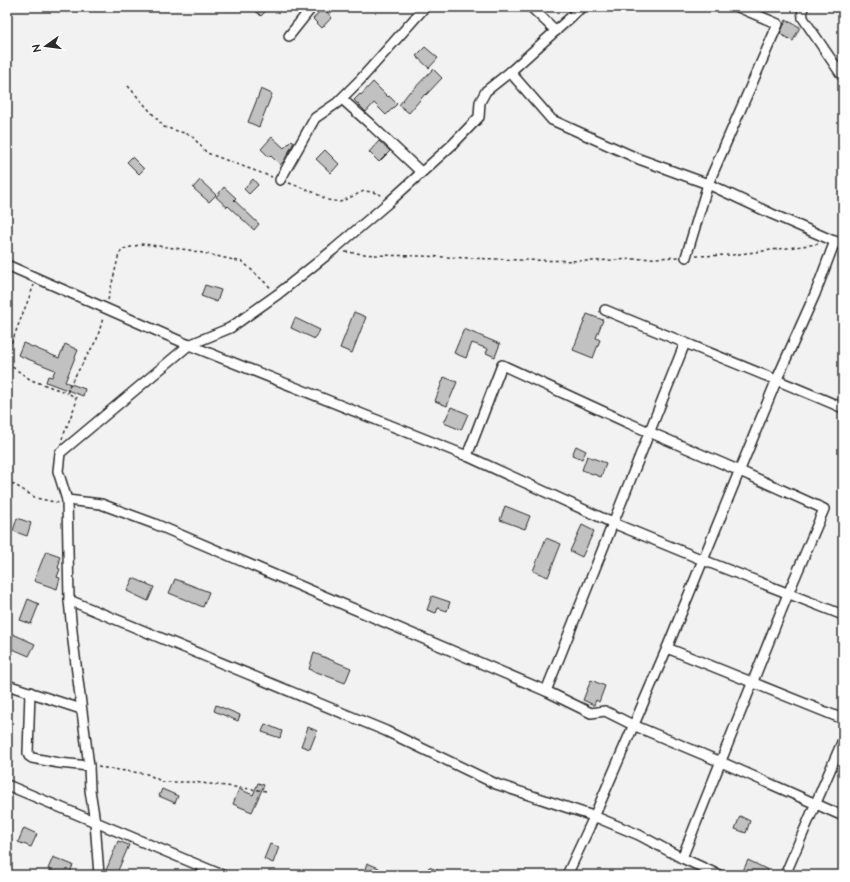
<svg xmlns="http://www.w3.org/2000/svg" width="850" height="882" font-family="'Architects Daughter',sans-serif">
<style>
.building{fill:#c1c1c1;stroke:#2b2b2b}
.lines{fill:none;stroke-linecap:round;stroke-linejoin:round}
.minor-casing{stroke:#2b2b2b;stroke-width:12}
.path{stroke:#2b2b2b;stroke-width:1.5;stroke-dasharray:3 3;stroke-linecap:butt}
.minor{stroke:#fff;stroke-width:9}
</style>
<rect width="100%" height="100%" fill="#f2f2f2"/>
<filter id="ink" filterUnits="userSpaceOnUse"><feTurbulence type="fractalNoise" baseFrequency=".025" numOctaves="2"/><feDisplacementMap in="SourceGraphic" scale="8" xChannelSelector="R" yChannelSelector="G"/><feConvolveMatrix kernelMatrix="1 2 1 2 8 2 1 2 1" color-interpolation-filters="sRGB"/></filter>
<g filter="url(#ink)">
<g class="building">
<path d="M 251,7 L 270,7 L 261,16 Z"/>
<path d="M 322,8 L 332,17 L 322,28 L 313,19 Z"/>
<path d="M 786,20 L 800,27 L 793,41 L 780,34 Z"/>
<path d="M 425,47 L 438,58 L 429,68 L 416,56 Z"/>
<path d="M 433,69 L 442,78 L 426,95 L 425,94 L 409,113 L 399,105 L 410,91 L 411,92 Z"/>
<path d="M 373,82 L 388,97 L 389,96 L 397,104 L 386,115 L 374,103 L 366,112 L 354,100 L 360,94 L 361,95 Z"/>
<path d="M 261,89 L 272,94 L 259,127 L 248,122 Z"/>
<path d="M 272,137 L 284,148 L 292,140 L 294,142 L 284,161 L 280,165 L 270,155 L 269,157 L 261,149 Z"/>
<path d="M 379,141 L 390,151 L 379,162 L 369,152 Z"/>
<path d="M 325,150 L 339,164 L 331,173 L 316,159 Z"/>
<path d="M 132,157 L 144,169 L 139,174 L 127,162 Z"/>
<path d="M 253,179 L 258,185 L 249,194 L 244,189 Z"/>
<path d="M 200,180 L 216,195 L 209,202 L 193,188 Z"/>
<path d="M 224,187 L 236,198 L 234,200 L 259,224 L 254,230 L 228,206 L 227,207 L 216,197 Z"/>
<path d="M 205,285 L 221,290 L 217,302 L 201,296 Z"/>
<path d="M 354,312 L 366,317 L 352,353 L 340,348 Z"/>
<path d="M 587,314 L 603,320 L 596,338 L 600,340 L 593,358 L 573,350 Z"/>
<path d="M 295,318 L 320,330 L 315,339 L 291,328 Z"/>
<path d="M 464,329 L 500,344 L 495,357 L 486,353 L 488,349 L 472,343 L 466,358 L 454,353 Z"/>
<path d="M 23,343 L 59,358 L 65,344 L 78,350 L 65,382 L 85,389 L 83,396 L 46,382 L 48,376 L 52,377 L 55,370 L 18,355 Z"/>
<path d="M 444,377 L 457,382 L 447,406 L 435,401 Z"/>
<path d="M 451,407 L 468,414 L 461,430 L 444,423 Z"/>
<path d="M 576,446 L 586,451 L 582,459 L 572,455 Z"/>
<path d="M 587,456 L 606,463 L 601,477 L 582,470 Z"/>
<path d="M 505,506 L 530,516 L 525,529 L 500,520 Z"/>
<path d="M 17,518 L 31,523 L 27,536 L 13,531 Z"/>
<path d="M 582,525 L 594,531 L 582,557 L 570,551 Z"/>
<path d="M 546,538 L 561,544 L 548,577 L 533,571 Z"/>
<path d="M 46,551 L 60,556 L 59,561 L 60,561 L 58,568 L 60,569 L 57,577 L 60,578 L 57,589 L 34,581 Z"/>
<path d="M 133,578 L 154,587 L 148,601 L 127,591 Z"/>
<path d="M 175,579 L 209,592 L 203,607 L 169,593 Z"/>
<path d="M 432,596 L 450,602 L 447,611 L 438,608 L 436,613 L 427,610 Z"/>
<path d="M 28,599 L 39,604 L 31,624 L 20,620 Z"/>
<path d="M 13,634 L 35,644 L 29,656 L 8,647 Z"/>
<path d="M 314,653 L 351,668 L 345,683 L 309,669 Z"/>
<path d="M 591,680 L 605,686 L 599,702 L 596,700 L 594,705 L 583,700 Z"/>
<path d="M 216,705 L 240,715 L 238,721 L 214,711 Z"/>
<path d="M 265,724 L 282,731 L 280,738 L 262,732 Z"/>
<path d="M 308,727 L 317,731 L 310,749 L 301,746 Z"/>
<path d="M 258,783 L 264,785 L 252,812 L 233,804 L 239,789 L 253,795 Z"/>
<path d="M 162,789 L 178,796 L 175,803 L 159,796 Z"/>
<path d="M 740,816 L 750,821 L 746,833 L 735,829 Z"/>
<path d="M 24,828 L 37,834 L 31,847 L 18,842 Z"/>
<path d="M 118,841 L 129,845 L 116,875 L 105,875 L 105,873 Z"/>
<path d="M 270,844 L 279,847 L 273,863 L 264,859 Z"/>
<path d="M 53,857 L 73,865 L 69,875 L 62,875 L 48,869 Z"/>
<path d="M 748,860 L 768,870 L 765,875 L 741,875 Z"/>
<path d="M 367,863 L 379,868 L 376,875 L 363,875 Z"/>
<path d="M 429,867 L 449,875 L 426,875 Z"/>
</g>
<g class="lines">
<defs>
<g id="minor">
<path d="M 531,7 L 556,31"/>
<path d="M 802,7 L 803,18 L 843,77"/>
<path d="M 289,36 L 312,7"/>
<path d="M 510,72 L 552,120 L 639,159 L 708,184 L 772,214 L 843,245"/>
<path d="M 342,99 L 370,124 L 421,172"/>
<path d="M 280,180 L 315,118 L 337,103 L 360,80 L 425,7"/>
<path d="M 686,257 L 708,184 L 778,24 L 738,7"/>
<path d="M 7,265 L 189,345 L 467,456 L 613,523 L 703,560 L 843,615"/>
<path d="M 605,310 C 684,343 764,374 843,408"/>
<path d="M 467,456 L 502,365 L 626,422 L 740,471 L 824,509 L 788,594 L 682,858"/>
<path d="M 67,500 L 101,504 L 155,524 L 546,691 L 591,713 L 605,711 L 633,725 L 721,762 L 843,816"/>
<path d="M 69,600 L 386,731 L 496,784 L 596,817 L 639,835 L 682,858 L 719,875"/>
<path d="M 667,648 L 843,719"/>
<path d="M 7,685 L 81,709"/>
<path d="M 546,691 L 685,343"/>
<path d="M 30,692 L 28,753 L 29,756 L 32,758 L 59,763 L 89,766"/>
<path d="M 7,785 L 222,875"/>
<path d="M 99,875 L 95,822 L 90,790 L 89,766 L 73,641 L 69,600 L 67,500 L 58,471 L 60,453 L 189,345 L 230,328 L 278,294 L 333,250 L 388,203 L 453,144 L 479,117 L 480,102 L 486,91 L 510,72 L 582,7"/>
<path d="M 567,875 L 594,817 L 667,648 L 777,379 L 815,294 L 835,241"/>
<path d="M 785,875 L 843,740"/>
</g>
</defs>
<use href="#minor" class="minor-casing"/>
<g class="path">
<path d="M 128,86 L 164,127 L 191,135 L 207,153 L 272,177"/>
<path d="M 289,183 L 313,192 L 328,200 L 340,202 L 364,191 L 373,192 L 384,196"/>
<path d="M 345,252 L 374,255 L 420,256 L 520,260 L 592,261 L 678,257"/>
<path d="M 696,256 L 732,255 L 818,244"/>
<path d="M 108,300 L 119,254 L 123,249 L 143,244 L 189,250 L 243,262 L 272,289"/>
<path d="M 7,354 L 34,285"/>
<path d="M 7,365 L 11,366 L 31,380 L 68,393"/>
<path d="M 7,388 L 9,386 L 7,365"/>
<path d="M 62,439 L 76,403 L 76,398 L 68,393 L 68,388 L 97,339 L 103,318"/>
<path d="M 7,480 L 36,498 L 59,503"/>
<path d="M 98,767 L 147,774 L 163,782 L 193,782 L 267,791"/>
</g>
<use href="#minor" class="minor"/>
</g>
</g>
<rect width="850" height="882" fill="none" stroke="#fff" stroke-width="24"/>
<rect x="12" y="12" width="826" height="858" fill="none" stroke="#2b2b2b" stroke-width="1.5" filter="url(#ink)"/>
<g transform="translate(46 46) rotate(256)" stroke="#ffffff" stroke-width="3" paint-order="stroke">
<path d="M0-3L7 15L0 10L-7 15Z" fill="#2b2b2b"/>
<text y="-6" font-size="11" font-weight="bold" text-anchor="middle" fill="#2b2b2b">N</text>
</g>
</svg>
